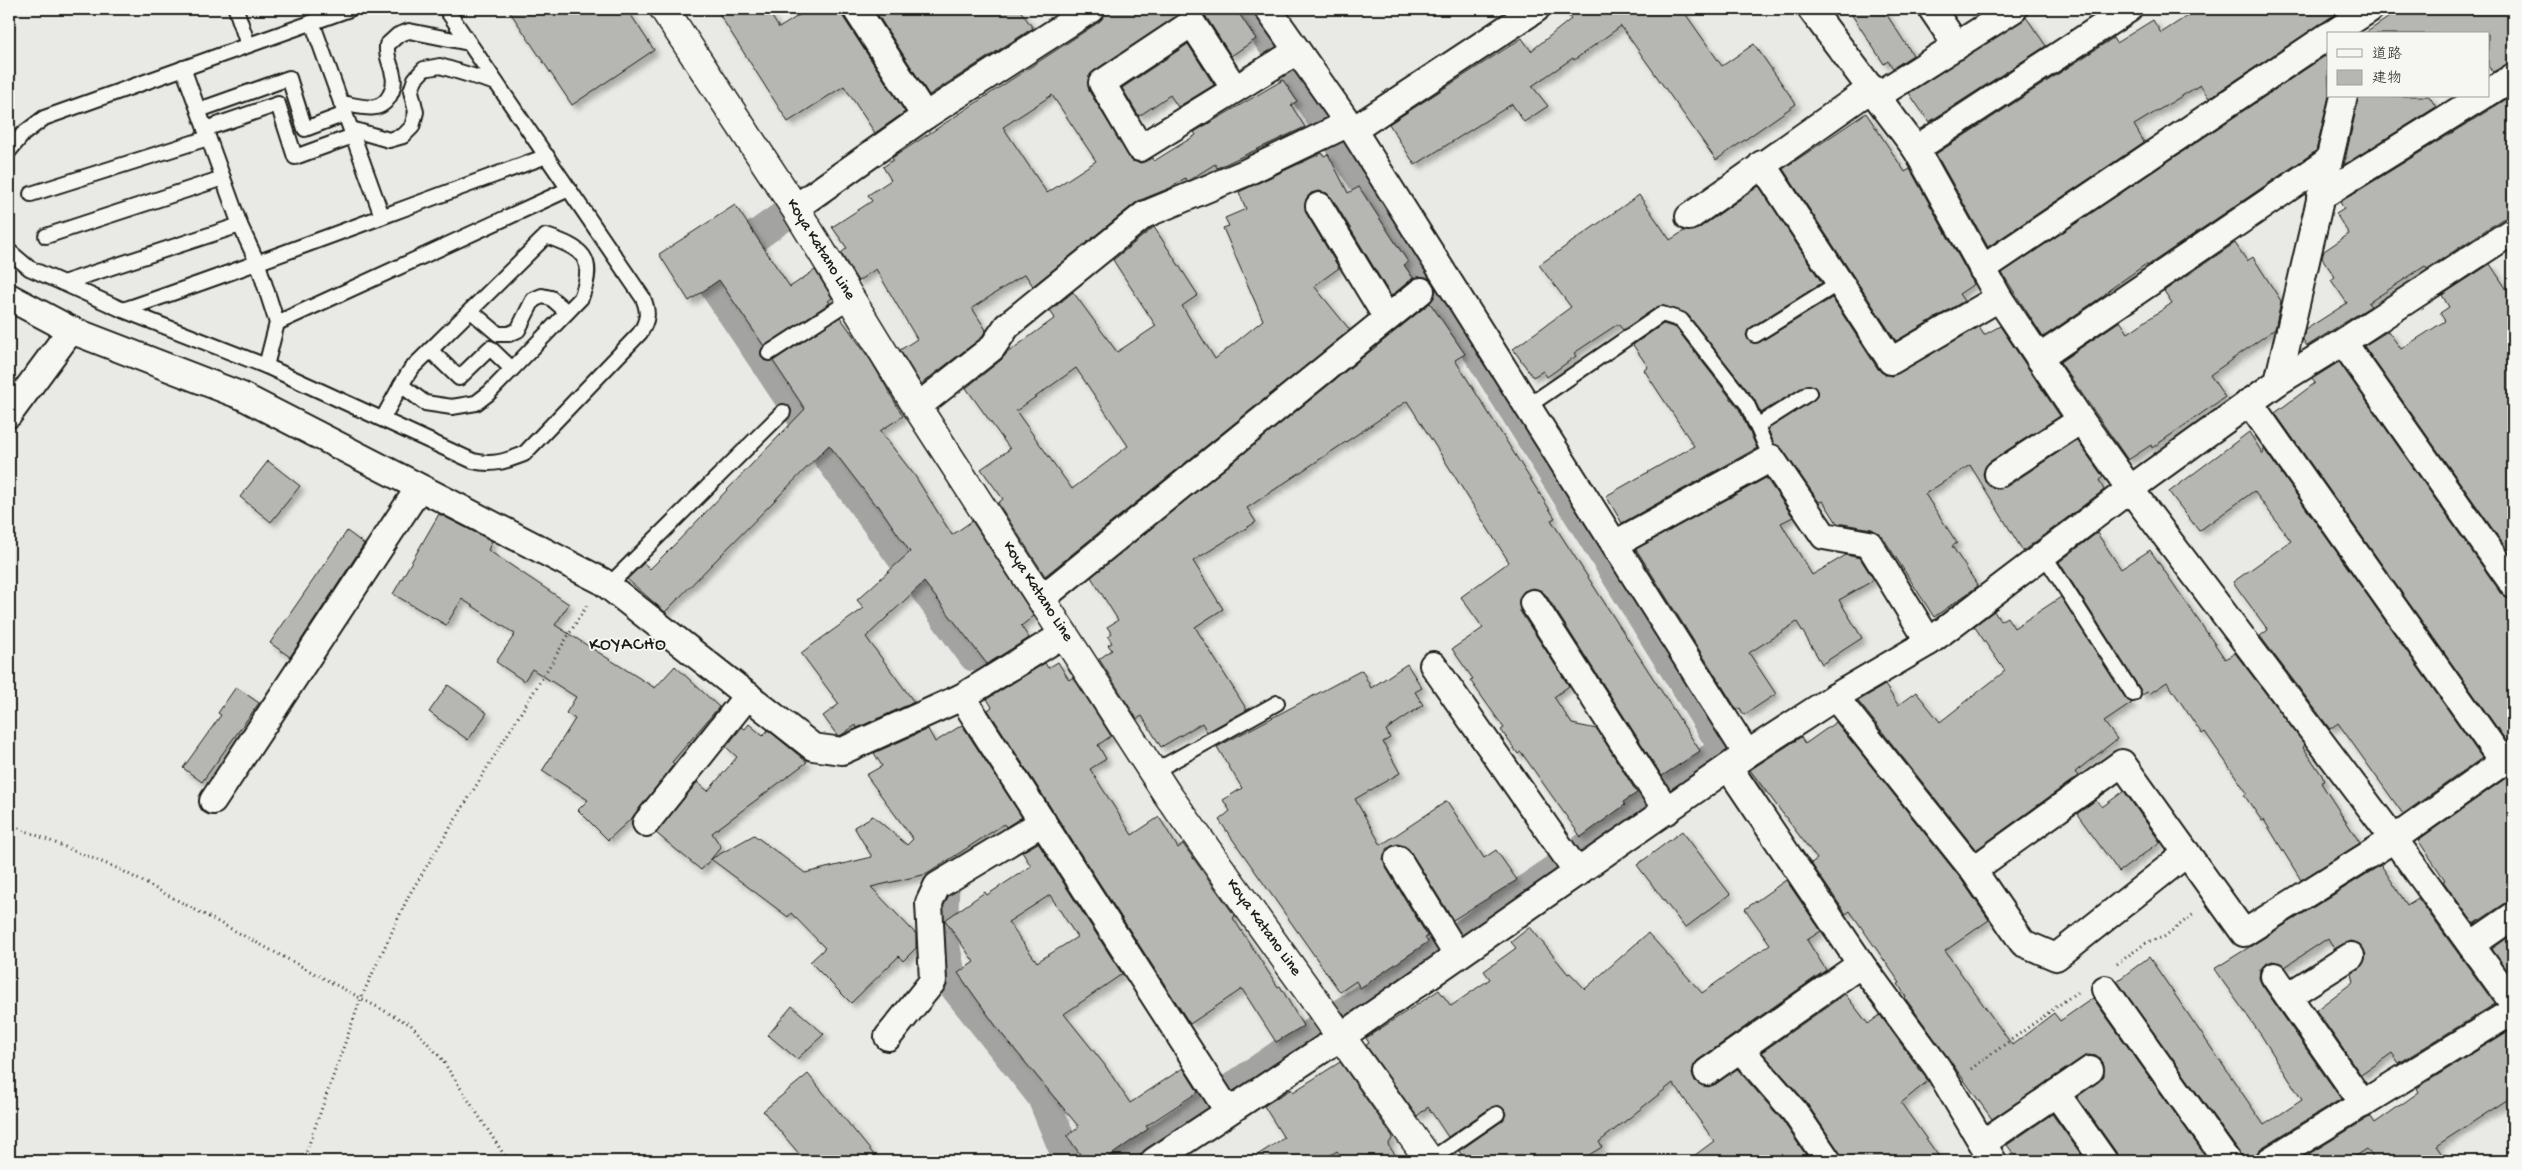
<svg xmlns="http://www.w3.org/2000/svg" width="2522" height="1170" font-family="'Gochi Hand','Klee One',sans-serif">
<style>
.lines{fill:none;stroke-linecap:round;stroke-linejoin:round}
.canal{stroke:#a3a3a1;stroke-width:31}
.building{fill:#b6b6b3;stroke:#1c1c1c;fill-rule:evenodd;filter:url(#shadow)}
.service-casing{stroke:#1c1c1c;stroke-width:18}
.minor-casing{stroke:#1c1c1c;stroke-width:30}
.secondary-casing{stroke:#1c1c1c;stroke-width:31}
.path{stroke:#1c1c1c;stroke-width:3;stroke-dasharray:1 4;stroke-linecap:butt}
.service{stroke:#f6f6f2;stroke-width:14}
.minor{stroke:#f6f6f2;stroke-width:26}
.secondary{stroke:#f6f6f2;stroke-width:28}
.labels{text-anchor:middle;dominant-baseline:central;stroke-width:4;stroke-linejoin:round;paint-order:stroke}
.street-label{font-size:16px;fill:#1c1c1c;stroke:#f6f6f2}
.neighbourhood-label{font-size:18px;letter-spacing:1px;fill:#1c1c1c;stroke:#f6f6f2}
</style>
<defs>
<filter id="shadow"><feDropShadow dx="4.5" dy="4.5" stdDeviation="2.5" flood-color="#0004"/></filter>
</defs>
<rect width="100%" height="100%" fill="#e9e9e5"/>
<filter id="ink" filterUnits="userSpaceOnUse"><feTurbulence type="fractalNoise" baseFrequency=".02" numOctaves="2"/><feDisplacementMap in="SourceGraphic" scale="10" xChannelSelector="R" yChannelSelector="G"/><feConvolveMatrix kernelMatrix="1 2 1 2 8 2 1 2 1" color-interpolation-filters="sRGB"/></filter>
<g filter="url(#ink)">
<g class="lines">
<g class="canal">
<path d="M 1249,9 L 1480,355 L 1725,749 L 1752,786"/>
<path d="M 819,191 L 705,272 L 831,460 L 974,656"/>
<path d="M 944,887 L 942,933 L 952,983 L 1042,1096 L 1069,1161"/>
<path d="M 1126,1161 L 1318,1029 L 1463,935 L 1725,749"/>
</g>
</g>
<g class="building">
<path d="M 508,9 L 627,9 L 654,50 L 572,105 Z"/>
<path d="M 716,9 L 767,9 L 779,28 L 809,9 L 841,9 L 843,17 L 905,112 L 875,133 L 844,86 L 788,122 Z"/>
<path d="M 874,9 L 1019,9 L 1033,28 L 929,95 Z"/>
<path d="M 1109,9 L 1189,9 L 1094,71 L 1089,77 L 1089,91 L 1132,161 L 1141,163 L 1152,158 L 1154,161 L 1196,135 L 1194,132 L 1283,80 L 1297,101 L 1291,105 L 1305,127 L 1217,168 L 1215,164 L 1191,179 L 1187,181 L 1185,178 L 1170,188 L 1138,201 L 1033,286 L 1025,274 L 972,308 L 986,330 L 981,338 L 921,384 L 900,350 L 917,339 L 876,269 L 858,281 L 841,253 L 847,248 L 832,227 L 872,201 L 868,195 L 891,180 L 883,167 L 893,160 L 892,158 L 1099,22 ZM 1052,95 L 1096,161 L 1047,193 L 1003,127 Z"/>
<path d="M 1195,9 L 1236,9 L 1256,39 L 1231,56 L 1205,15 Z"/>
<path d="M 1564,9 L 1682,9 L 1722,66 L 1754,44 L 1796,104 L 1716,160 L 1621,26 L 1574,60 L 1573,58 L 1532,86 L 1548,106 L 1524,122 L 1512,104 L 1415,165 L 1389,124 L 1522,38 L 1531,51 L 1571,19 Z"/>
<path d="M 1848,9 L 1883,9 L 1913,55 L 1893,68 L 1888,61 L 1884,64 Z"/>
<path d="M 2198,9 L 2343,9 L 2209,98 L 2200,85 L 2134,125 L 2144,142 L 1988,247 L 1936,154 L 2113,38 L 2116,43 L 2153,20 L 2161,33 Z"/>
<path d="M 2401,9 L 2513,9 L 2513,62 L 2493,72 L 2488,66 L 2488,34 L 2364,34 Z"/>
<path d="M 2026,17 L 2046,46 L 1929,122 L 1909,93 Z"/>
<path d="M 1188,44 L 1214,85 L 1178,107 L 1170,95 L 1139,116 L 1122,88 Z"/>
<path d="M 2325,56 L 2328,62 L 2329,96 L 2316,151 L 2147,266 L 2146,264 L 2109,290 L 2103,296 L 2043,337 L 2002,273 Z"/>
<path d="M 2513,95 L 2513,212 L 2427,269 L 2425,266 L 2368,303 L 2371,306 L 2307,346 L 2303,340 L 2305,330 L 2347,303 L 2331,280 L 2335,277 L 2322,258 L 2324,251 L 2349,234 L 2336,214 L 2344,209 L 2340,202 Z"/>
<path d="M 2359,96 L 2429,96 L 2436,107 L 2344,165 Z"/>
<path d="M 1866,113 L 1905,172 L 1910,169 L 1974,284 L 1959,294 L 1964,301 L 1896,341 L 1783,169 Z"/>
<path d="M 1322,153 L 1324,156 L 1328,154 L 1348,193 L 1359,187 L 1408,262 L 1404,265 L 1413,278 L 1391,296 L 1332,198 L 1327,193 L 1319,191 L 1311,193 L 1306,199 L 1306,213 L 1339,268 L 1314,286 L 1350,330 L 1045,576 L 998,503 L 1003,499 L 981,469 L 1010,449 L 966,388 L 1001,360 L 1007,353 L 1055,318 L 1050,311 L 1073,292 L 1117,352 L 1156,326 L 1113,260 L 1154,227 L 1198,295 L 1182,306 L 1215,359 L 1263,320 L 1223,228 L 1229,226 L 1225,218 L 1246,209 L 1239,192 ZM 1076,368 L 1128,446 L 1072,489 L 1016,411 Z"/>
<path d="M 1759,186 L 1822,283 L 1750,328 L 1746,335 L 1750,342 L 1760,342 L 1832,298 L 1878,369 L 1884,374 L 1892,376 L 1979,327 L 1984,335 L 2000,326 L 2060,416 L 1989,462 L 1985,467 L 1983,474 L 1986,483 L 1992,488 L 2006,487 L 2077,440 L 2103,477 L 2099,480 L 2104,490 L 2023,551 L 1970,465 L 1925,494 L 1957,543 L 1952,546 L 1978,586 L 1934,617 L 1882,536 L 1872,529 L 1837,523 L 1823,501 L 1819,502 L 1783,450 L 1774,444 L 1768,429 L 1814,400 L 1818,392 L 1813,386 L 1804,386 L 1761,413 L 1754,399 L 1688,315 L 1664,306 L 1657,307 L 1623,330 L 1618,324 L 1574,353 L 1576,356 L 1547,377 L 1543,371 L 1533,377 L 1513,349 L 1571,307 L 1539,265 L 1639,195 L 1670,240 L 1684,231 L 1698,229 Z"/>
<path d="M 735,205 L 790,287 L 815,270 L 832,298 L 828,301 L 830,303 L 764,346 L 719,280 L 689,301 L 659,254 Z"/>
<path d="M 2235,243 L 2247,261 L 2253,257 L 2281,301 L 2275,329 L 2210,375 L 2225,397 L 2152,448 L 2151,445 L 2128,460 L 2060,362 L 2120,321 L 2128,333 L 2172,303 L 2164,291 Z"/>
<path d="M 2490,264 L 2513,299 L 2513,558 L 2364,346 L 2388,331 L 2401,349 L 2445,321 L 2440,313 L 2449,307 L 2442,295 Z"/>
<path d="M 1430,303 L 1465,354 L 1455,360 L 1555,518 L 1551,520 L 1700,751 L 1662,776 L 1546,595 L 1540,590 L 1533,588 L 1524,591 L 1520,597 L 1520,611 L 1569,686 L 1554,697 L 1572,724 L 1597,729 L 1637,793 L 1623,802 L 1625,805 L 1581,837 L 1521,752 L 1518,754 L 1501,730 L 1504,728 L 1470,680 L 1473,679 L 1452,649 L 1483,628 L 1461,597 L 1509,562 L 1407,401 L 1247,508 L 1256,522 L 1193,561 L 1223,609 L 1195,627 L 1247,710 L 1207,732 L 1202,723 L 1161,747 L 1142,716 L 1137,719 L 1099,659 L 1112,650 L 1108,645 L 1112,643 L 1108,637 L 1112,634 L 1107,627 L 1118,620 L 1091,577 Z"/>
<path d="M 840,317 L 871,361 L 903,416 L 880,431 L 915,476 L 952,535 L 972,521 L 1034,616 L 1021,626 L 1029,638 L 987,664 L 924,582 L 866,637 L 914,702 L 857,728 L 856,725 L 840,736 L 837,735 L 823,716 L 839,704 L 801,653 L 864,608 L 857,600 L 910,552 L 878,505 L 876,506 L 829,445 L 665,612 L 627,579 L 644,563 L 650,569 L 677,542 L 805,409 L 773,361 Z"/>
<path d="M 1663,324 L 1676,328 L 1739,409 L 1757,448 L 1622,523 L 1606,496 L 1694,446 L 1644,370 L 1648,367 L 1633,345 Z"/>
<path d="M 2339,362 L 2501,593 L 2506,597 L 2513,599 L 2513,740 L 2507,742 L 2275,413 L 2315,383 L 2312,379 Z"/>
<path d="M 2249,432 L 2263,454 L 2264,449 L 2482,758 L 2403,814 L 2338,723 L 2330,729 L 2260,636 L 2268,630 L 2233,582 L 2291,541 L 2254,491 L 2199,531 L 2169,492 Z"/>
<path d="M 268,461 L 300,486 L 271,522 L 240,497 Z"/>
<path d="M 1766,478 L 1793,517 L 1781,523 L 1812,575 L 1846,555 L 1860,558 L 1874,580 L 1839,600 L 1862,638 L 1822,664 L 1797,622 L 1749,653 L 1776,694 L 1744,715 L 1740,708 L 1737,710 L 1636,549 Z"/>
<path d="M 439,514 L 492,541 L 488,550 L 569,604 L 555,625 L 655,688 L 675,666 L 719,707 L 672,762 L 674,764 L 633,817 L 608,840 L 578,810 L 588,800 L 542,771 L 575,719 L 566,713 L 576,697 L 532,669 L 524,681 L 496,662 L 515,634 L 462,599 L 446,625 L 393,594 Z"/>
<path d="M 347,531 L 364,544 L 290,657 L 270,643 Z"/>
<path d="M 2097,533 L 2121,569 L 2150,550 L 2225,659 L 2235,653 L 2305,745 L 2303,747 L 2325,780 L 2321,783 L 2360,843 L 2301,880 L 2264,820 L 2262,821 L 2244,795 L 2247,793 L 2205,732 L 2202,734 L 2167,682 L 2149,694 L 2147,692 L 2141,696 L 2140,689 L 2059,562 Z"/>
<path d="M 2061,597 L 2126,699 L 2132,703 L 2104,722 L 2117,739 L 2075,772 L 2078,776 L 1976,850 L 1858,701 L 1885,685 L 1898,705 L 1916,692 L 1940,722 L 2005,671 L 1974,626 L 1994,611 L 2000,621 L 2007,617 L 2014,628 Z"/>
<path d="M 1058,662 L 1069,680 L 1073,677 L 1111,736 L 1098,745 L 1106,759 L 1090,769 L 1132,835 L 1159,817 L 1178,848 L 1183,844 L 1235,916 L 1233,918 L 1278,987 L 1280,986 L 1303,1026 L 1276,1042 L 1242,989 L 1190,1024 L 988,710 L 992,707 L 987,699 L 1045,663 L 1048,668 Z"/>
<path d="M 1407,664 L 1422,688 L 1415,692 L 1423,705 L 1386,730 L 1390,738 L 1383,742 L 1400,773 L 1355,799 L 1381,845 L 1447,801 L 1484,858 L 1496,850 L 1517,880 L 1453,920 L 1410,851 L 1398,844 L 1390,847 L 1383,859 L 1385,866 L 1428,937 L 1425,938 L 1428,942 L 1360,988 L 1356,981 L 1340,992 L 1219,820 L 1230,811 L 1223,800 L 1242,788 L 1217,747 L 1362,670 L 1371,688 Z"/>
<path d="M 448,685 L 487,713 L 468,740 L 429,712 Z"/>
<path d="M 236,687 L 259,703 L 202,782 L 183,768 L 221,715 L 218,713 Z"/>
<path d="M 1836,722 L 1961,879 L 1989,920 L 1945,951 L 2012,1045 L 2054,1013 L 2060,1021 L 2093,998 L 2209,1161 L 2119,1161 L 2116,1152 L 2077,1097 L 2104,1076 L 2103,1062 L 2096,1056 L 2088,1055 L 2082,1058 L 1992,1119 L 1905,998 L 1906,997 L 1898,984 L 1900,983 L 1850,911 L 1846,914 L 1811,863 L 1817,859 L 1750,770 L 1801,737 L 1805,744 Z"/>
<path d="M 749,724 L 763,736 L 768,730 L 807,762 L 712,833 L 721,847 L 711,859 L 754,835 L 805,873 L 872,857 L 854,827 L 873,816 L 907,845 L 913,839 L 866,775 L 882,766 L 874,753 L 928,729 L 935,742 L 962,725 L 1022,817 L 1006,827 L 1004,824 L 927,874 L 871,887 L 916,934 L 916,948 L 903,961 L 899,956 L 851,1003 L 810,962 L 825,948 L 791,913 L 788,917 L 711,859 L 701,870 L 656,833 L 697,782 L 708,791 L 737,757 L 726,747 L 742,727 L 745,729 Z"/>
<path d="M 2513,773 L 2513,901 L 2504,904 L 2474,924 L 2443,881 L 2445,880 L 2418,840 Z"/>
<path d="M 2124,791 L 2160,842 L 2119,872 L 2077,814 L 2096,800 L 2102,807 Z"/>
<path d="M 1682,831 L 1730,894 L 1685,928 L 1637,865 Z"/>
<path d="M 1038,843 L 1122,974 L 1064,1014 L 1104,1064 L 1130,1103 L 1183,1068 L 1198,1092 L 1146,1126 L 1148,1129 L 1103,1161 L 1085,1161 L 1067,1136 L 1079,1127 L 1001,1033 L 958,973 L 974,962 L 945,920 L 985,892 L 987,895 L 1031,866 L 1022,852 ZM 1050,895 L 1077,937 L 1037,962 L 1008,922 Z"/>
<path d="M 2381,865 L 2407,905 L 2418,898 L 2495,1004 L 2399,1063 L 2392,1053 L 2361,1075 L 2316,1010 L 2353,982 L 2351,974 L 2364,962 L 2366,955 L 2363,948 L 2357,943 L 2350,941 L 2334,949 L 2328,938 L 2285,967 L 2273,961 L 2266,963 L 2260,970 L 2259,978 L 2262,985 L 2341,1099 L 2261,1148 L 2255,1156 L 2242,1161 L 2239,1152 L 2117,981 L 2149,957 L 2264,1125 L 2302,1100 L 2261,1035 L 2214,969 Z"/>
<path d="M 1786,880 L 1821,931 L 1807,940 L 1826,970 L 1698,1060 L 1694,1065 L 1692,1073 L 1695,1081 L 1708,1087 L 1716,1084 L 1737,1069 L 1782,1120 L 1810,1161 L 1687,1161 L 1714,1141 L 1673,1083 L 1599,1142 L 1602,1147 L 1579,1161 L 1466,1161 L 1459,1151 L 1502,1121 L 1506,1114 L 1504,1109 L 1500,1106 L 1492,1107 L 1448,1137 L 1428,1107 L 1417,1116 L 1366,1045 L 1369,1043 L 1366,1038 L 1439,990 L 1451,1006 L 1490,979 L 1484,971 L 1516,948 L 1511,942 L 1530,927 L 1568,974 L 1570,973 L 1585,989 L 1648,933 L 1702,993 L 1770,944 L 1745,909 Z"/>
<path d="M 2513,934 L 2513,978 L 2492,949 Z"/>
<path d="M 1845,994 L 1868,1024 L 1880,1015 L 1928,1081 L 1901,1103 L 1942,1161 L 1843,1161 L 1840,1153 L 1806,1102 L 1762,1052 Z"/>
<path d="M 792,1006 L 824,1034 L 797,1059 L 768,1035 Z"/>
<path d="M 2513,1028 L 2513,1096 L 2436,1146 L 2447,1161 L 2375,1161 L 2367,1149 L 2348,1161 L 2313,1161 L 2309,1154 L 2368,1118 L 2371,1117 L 2375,1123 L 2419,1092 L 2417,1088 Z"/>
<path d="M 1340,1062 L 1393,1137 L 1388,1145 L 1400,1161 L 1345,1161 L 1337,1151 L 1321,1161 L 1248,1161 L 1284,1138 L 1264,1106 L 1291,1089 L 1293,1092 Z"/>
<path d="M 808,1074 L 853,1129 L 879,1161 L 805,1161 L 763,1111 Z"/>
<path d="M 2052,1114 L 2086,1161 L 2019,1161 L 2007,1145 Z"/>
</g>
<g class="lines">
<defs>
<g id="service">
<path d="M 236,9 L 248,45"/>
<path d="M 312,22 L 382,216"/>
<path d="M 183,68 L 240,225 L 258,264 L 277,323 L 266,366"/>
<path d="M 341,103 C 360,106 380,115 390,95 C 393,90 395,81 393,75 C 391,63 386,59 387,45 L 398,35 L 409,31 L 469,43"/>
<path d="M 199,110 L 289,78 L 305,129 L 345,114"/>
<path d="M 205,129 L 278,104 L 295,157 L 353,136"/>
<path d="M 351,129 L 389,140 L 403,136 L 412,127 L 416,112 L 411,91 L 415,79 L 424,69 L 440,66 L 496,83"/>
<path d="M 9,151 L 23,134 L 44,118 L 350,9"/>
<path d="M 31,194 L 208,138"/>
<path d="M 46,236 L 223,178"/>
<path d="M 546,236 C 582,248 597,257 581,298 L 489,393 L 476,403 L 452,407 L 425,403 L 401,385 L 411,369 Z"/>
<path d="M 9,251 L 29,268 L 63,283 L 123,310 L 266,366 L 473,461 C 493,466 506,461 524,454 L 640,333 C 648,320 649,312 643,298 L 446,9"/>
<path d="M 63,283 L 240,225"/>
<path d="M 123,310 C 265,262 405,207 547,156"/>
<path d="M 471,311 L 498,334 L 509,334 L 518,330 L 533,300 L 542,296 L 551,298 L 567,312"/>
<path d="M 277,323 L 569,189"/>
<path d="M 1755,335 L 1840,282"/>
<path d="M 430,350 L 459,378 L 490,348 L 512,369"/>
<path d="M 769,353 L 851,300"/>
<path d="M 1528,406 L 1662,314 L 1681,320 L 1747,404 L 1771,458"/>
<path d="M 383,418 L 401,385"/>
<path d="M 1757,426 L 1809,393"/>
<path d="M 2044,555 L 2133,694"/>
<path d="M 608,586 L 783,412"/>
<path d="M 1153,772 L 1277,703"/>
<path d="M 1430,1160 L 1497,1114"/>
</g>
<g id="minor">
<path d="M 856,9 L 925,116"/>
<path d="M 1268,9 L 1353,130 L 1747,754"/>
<path d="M 1811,9 L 1916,149 L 1999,298 L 2081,420 L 2130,489 L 2394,839 L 2513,1003"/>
<path d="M 1932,9 L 1957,46"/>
<path d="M 2332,34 L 2370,9"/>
<path d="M 1235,89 L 1192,23 L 1102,83 L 1140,148 L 1297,51"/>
<path d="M 2488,93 L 2513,77"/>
<path d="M 1877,96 L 2014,9"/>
<path d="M 1353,130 L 1536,9"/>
<path d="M 1916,149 L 2129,9"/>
<path d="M 1762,164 L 1891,361 L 1999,298"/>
<path d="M 2320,197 L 2482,96"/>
<path d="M 1319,206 L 1387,318"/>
<path d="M 795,208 L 925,116 L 1091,9"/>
<path d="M 1689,217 L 1872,88"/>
<path d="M 1982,269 L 2328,36"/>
<path d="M 9,297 L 71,330 L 242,396 L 602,581 L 813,747 L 842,751 L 962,697 L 1064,634"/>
<path d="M 2343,342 L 2513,584"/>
<path d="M 2039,358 L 2328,161"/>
<path d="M 2278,382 L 2343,342 L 2513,231"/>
<path d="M 2249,402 L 2503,762"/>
<path d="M 917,407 L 992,348 L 1007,326 L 1144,215 L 1245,173 L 1347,124"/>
<path d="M 9,414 L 71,330"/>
<path d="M 1998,474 L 2081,420"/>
<path d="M 1615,544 L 1771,458 L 1824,536 L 1869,544 L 1929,642"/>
<path d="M 1041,599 L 1421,291"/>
<path d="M 1533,603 L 1667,811"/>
<path d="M 1433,665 L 1578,873"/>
<path d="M 962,697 L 1228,1111"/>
<path d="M 1835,697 L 1973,870 L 2023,943 L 2056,957 L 2187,853"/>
<path d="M 1729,768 L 1861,964 L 1937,1067 L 1993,1161"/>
<path d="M 213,801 L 419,488"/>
<path d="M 646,823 L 748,695"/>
<path d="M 1398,859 L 1457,955"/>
<path d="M 1973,870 L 2122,763 L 2244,933 L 2394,839 L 2513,755"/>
<path d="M 2471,945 L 2513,916"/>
<path d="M 2274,976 L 2363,1104"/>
<path d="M 2105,989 L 2227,1161"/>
<path d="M 2288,996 L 2351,956"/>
<path d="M 888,1037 L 933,981 L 929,903 L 937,886 L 1043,822"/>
<path d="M 1740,1049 L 1794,1111 L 1828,1161"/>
<path d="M 1707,1072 L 1861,964"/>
<path d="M 2056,1093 L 2104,1161"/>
<path d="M 1983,1143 L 2090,1070"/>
<path d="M 1154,1161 L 1341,1037 L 1747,754 L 1835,697 L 1929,642 L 2130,489 L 2278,382 L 2344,96"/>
<path d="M 2269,1161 L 2513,1011"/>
</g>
<path id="secondary" d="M 664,9 L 795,208 L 917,407 L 1167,794 L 1430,1161"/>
</defs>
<use href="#service" class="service-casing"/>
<use href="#minor" class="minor-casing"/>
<use href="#secondary" class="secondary-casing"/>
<g class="path">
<path d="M 9,824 L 119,869 L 411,1025 L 441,1058 L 508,1161"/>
<path d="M 2117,964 L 2147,942 L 2164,937 L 2195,913"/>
<path d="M 1971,1069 L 2077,992"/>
<path d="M 303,1161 L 361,998 L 409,895 L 587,605"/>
</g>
<use href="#service" class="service"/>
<use href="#minor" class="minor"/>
<use href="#secondary" class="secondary"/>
</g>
</g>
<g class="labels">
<g class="street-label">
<text transform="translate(820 250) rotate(58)">Koya Katano Line</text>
<text transform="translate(1037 592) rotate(57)">Koya Katano Line</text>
<text transform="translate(1263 928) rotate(54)">Koya Katano Line</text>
</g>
<g class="neighbourhood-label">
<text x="628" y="645">KOYACHO</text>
</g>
</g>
<rect width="2522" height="1170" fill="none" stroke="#f6f6f2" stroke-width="30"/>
<rect x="15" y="15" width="2492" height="1140" fill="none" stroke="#1c1c1c" stroke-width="2" filter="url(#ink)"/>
<rect x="2327" y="32" width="162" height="65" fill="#f6f6f2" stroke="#9f9f9c"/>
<rect x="2337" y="49" width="25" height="8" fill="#f6f6f2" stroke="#9f9f9c"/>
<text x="2372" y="58" font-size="15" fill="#1c1c1c">道路</text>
<rect x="2337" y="70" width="25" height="15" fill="#b6b6b3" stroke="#9f9f9c"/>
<text x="2372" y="82" font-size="15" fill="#1c1c1c">建物</text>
</svg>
